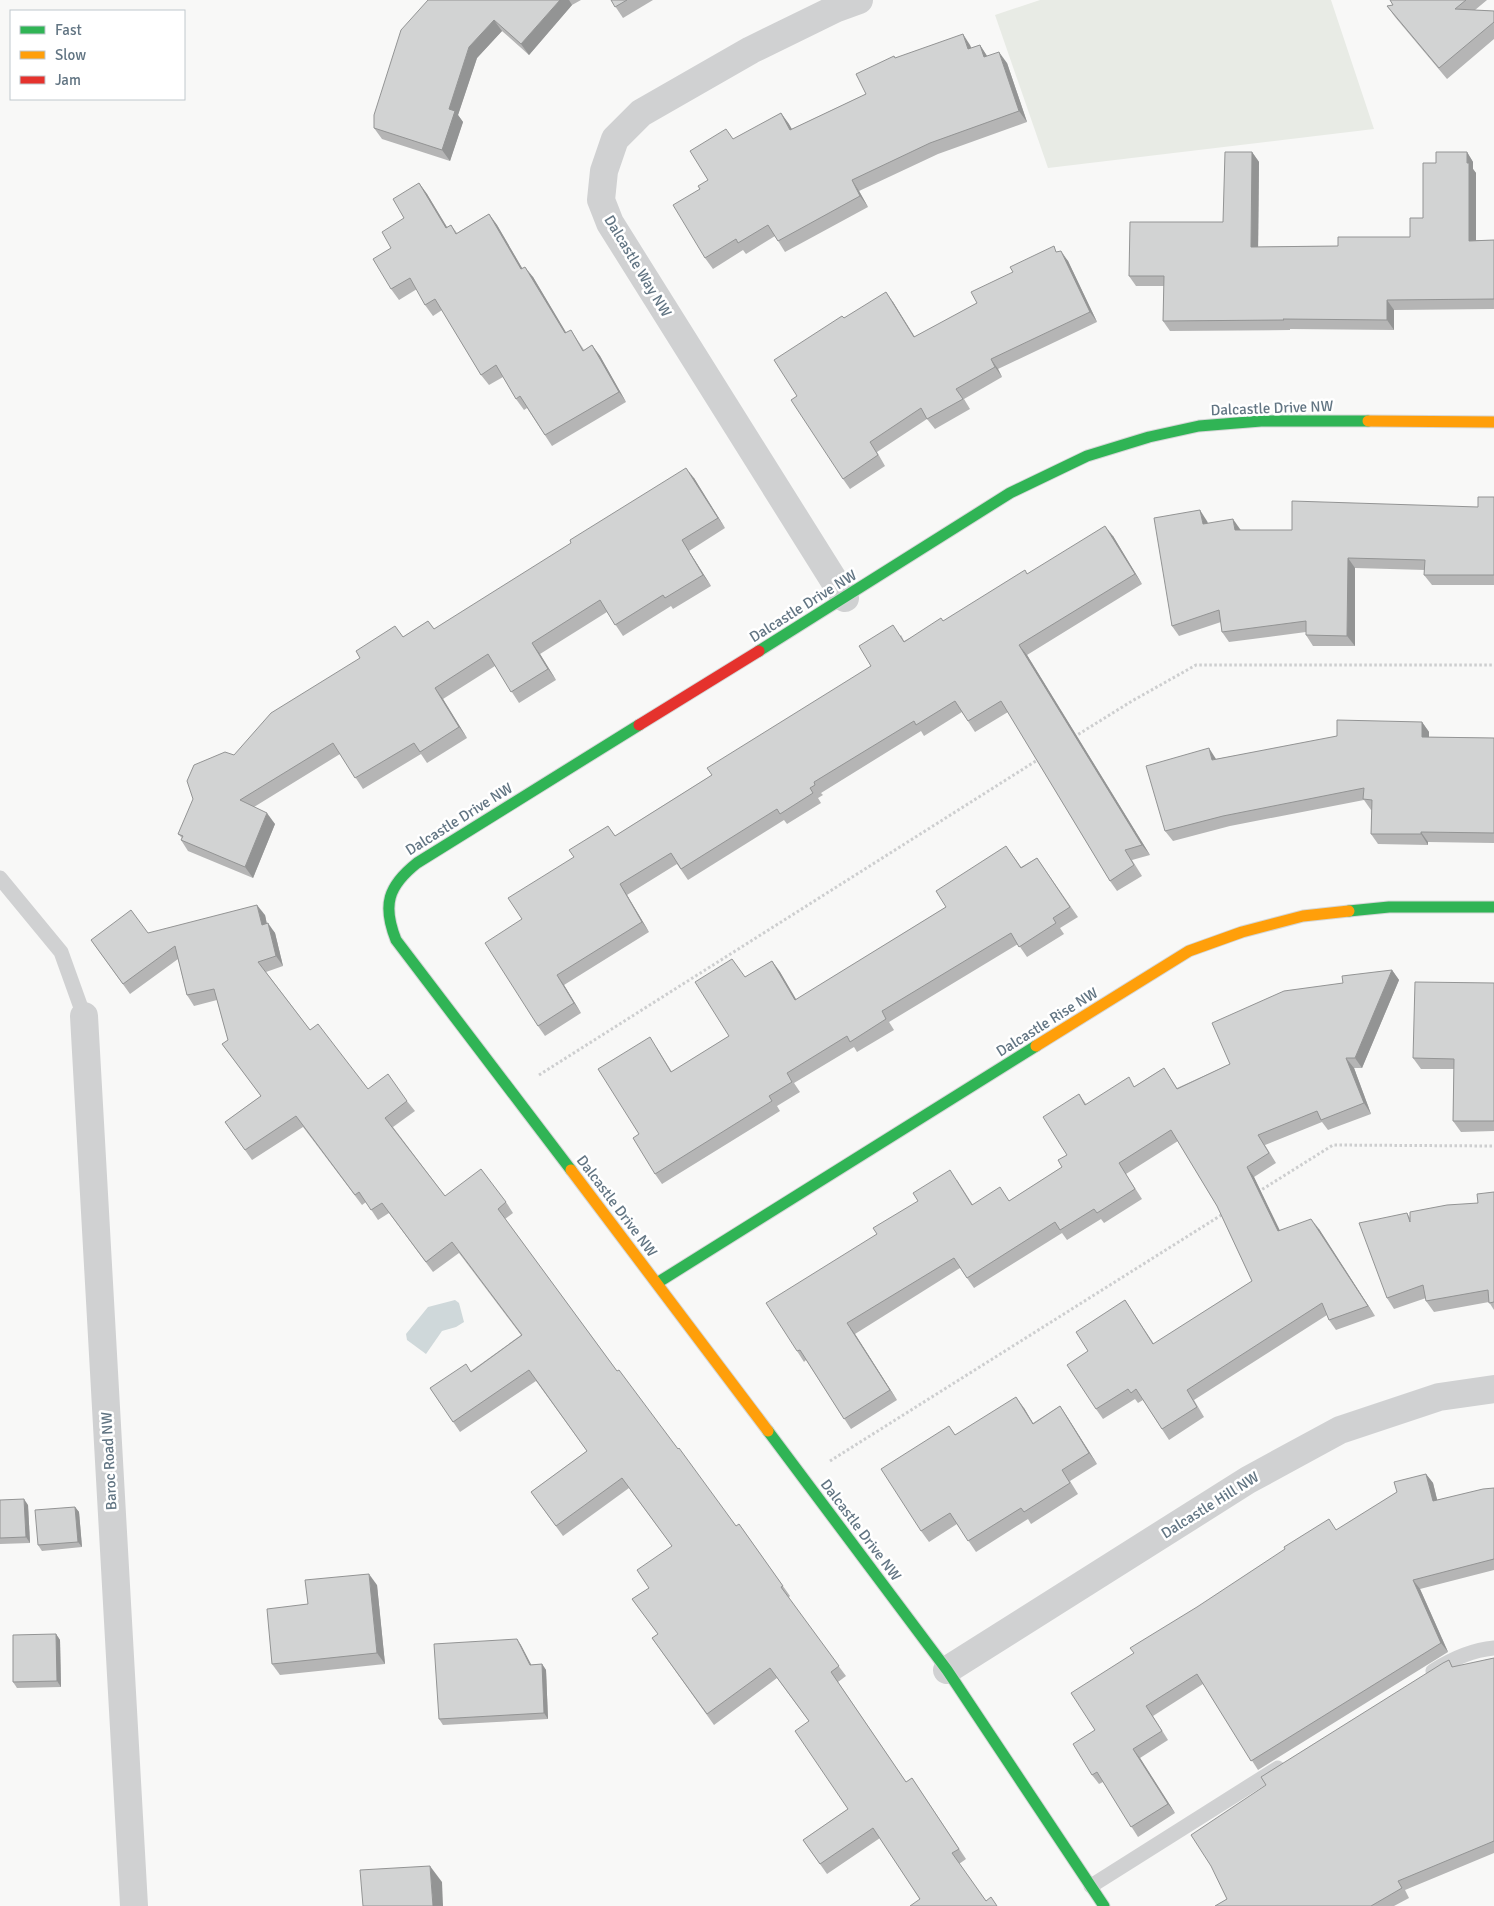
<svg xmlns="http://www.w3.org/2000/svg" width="1494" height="1906" font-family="Signika,sans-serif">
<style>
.green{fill:#e8ebe5}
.water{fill:#cfd8da}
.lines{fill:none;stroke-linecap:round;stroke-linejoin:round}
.fast-casing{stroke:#d4d6d6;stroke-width:13}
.slow-casing{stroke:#d4d6d6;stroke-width:13}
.jam-casing{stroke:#d4d6d6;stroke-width:13}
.path{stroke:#cdcecf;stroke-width:3;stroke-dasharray:2.5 2.5;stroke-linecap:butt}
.lane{stroke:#d0d1d2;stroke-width:15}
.street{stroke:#d0d1d2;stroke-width:28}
.fast{stroke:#30b455;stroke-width:11}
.slow{stroke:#ff9f0a;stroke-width:11}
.jam{stroke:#e5322d;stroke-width:11}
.wall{fill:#b5b5b5}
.shaded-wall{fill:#939494}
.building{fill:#d2d3d3;stroke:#939494}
.labels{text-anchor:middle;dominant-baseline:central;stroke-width:5;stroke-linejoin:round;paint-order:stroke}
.street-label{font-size:15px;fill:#627583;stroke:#fff}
</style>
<rect width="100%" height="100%" fill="#f8f8f7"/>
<path class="green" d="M 1040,0 L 1331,0 L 1374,129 L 1048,168 L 995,15 Z"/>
<path class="water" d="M 455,1300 L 459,1303 L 464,1322 L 456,1327 L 442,1331 L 426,1354 L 407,1340 L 406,1334 L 428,1307 Z"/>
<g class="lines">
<defs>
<g id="fast">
<path d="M 759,651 L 1010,493 L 1087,456 L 1149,437 L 1199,426 L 1261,421 L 1368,421"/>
<path d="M 1349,911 L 1389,907 L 1494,907"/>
<path d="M 571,1170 L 396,940 C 382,905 388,886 417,863 L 639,725"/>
<path d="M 657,1283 L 1036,1046"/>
<path d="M 768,1431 L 947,1670 L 1104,1906"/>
</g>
<g id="slow">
<path d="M 1368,421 L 1494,422"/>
<path d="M 1036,1046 L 1189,951 L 1242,932 L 1303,916 L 1349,911"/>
<path d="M 571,1170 L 768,1431"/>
</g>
<path id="jam" d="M 639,725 L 759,651"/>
</defs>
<use href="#fast" class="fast-casing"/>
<use href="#slow" class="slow-casing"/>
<use href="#jam" class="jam-casing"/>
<g class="path">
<path d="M 1074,737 L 1132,701 L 1196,665 L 1494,665"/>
<path d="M 539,1075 L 1039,759"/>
<path d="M 1258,1192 L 1333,1145 L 1494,1146"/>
<path d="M 830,1461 L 1223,1214"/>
</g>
<g class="lane">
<path d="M 0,878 L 61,952 L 84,1016"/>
<path d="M 1433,1671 C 1452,1659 1472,1650 1494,1648"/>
<path d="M 1091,1886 L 1278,1768"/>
</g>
<g class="street">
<path d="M 845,598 L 610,223 L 601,200 L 604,171 L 615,139 L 641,113 L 751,50 L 837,8 L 859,0"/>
<path d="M 84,1016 L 134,1906"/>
<path d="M 947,1670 L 1248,1480 L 1340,1430 L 1439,1397 L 1494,1389"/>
</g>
<use href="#fast" class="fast"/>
<use href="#slow" class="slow"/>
<use href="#jam" class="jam"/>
</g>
<g class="wall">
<path d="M 428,0 L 581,0 L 572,5 L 529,55 L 502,31 L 477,58 L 458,115 L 463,122 L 450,161 L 382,139 L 374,128 Z"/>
<path d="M 611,0 L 653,0 L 623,18 Z"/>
<path d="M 1390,0 L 1487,0 L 1475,10 L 1494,11 L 1494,39 L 1447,79 L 1395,17 L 1387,6 L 1393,5 Z"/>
<path d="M 970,45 L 971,48 L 980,45 L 987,56 L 1007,63 L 1027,122 L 938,154 L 859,191 L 868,207 L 785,252 L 775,236 L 746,254 L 743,250 L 713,269 L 705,258 L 700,189 L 708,180 L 781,113 L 792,129 L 866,94 L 895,58 Z"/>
<path d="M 1252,152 L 1259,162 L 1258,247 L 1338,246 L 1410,237 L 1423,218 L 1436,163 L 1467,152 L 1473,162 L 1473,169 L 1476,173 L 1476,240 L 1494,240 L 1494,309 L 1394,310 L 1394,330 L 1290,329 L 1290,330 L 1170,331 L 1163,321 L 1164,286 L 1136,286 L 1129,276 L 1223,222 Z"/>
<path d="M 419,183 L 427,194 L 447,227 L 451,225 L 457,233 L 489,214 L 497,225 L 522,268 L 533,277 L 566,333 L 571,330 L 584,350 L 592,345 L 600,356 L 626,402 L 552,446 L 527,408 L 524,410 L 516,399 L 503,377 L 489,385 L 481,375 L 442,310 L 433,316 L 425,305 L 417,289 L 399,300 L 391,289 L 404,218 Z"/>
<path d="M 1058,252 L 1068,261 L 1097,322 L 998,369 L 1002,377 L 964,399 L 970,409 L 935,429 L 927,419 L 877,452 L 885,466 L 850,489 L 843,479 L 797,396 L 844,318 L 893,302 L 915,337 L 977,303 Z"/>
<path d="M 694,478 L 725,528 L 689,551 L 711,586 L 673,609 L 671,606 L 623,636 L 607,612 L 540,654 L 556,680 L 519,703 L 495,666 L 443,699 L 467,738 L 427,763 L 421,754 L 363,789 L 340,754 L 254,807 L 275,824 L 253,878 L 188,851 L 181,840 L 182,838 L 178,834 L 234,755 L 403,637 L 428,621 L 434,629 Z"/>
<path d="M 1494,497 L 1494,585 L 1432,585 L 1424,575 L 1425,570 L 1355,568 L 1355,646 L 1313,646 L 1306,635 L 1306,632 L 1229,642 L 1222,632 L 1221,622 L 1179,636 L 1172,626 L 1207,521 L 1208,523 L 1240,529 L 1241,530 L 1292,530 L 1478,507 Z"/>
<path d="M 1113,536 L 1142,584 L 1027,655 L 1150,855 L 1132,860 L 1142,876 L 1117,891 L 1110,881 L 1008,712 L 975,732 L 962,712 L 924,736 L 921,731 L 821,793 L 823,795 L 818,798 L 821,803 L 787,824 L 784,820 L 688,880 L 677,864 L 627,895 L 649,932 L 564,985 L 581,1013 L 545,1036 L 538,1026 L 522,919 L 574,857 L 608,826 L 615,836 L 712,775 L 871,666 L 901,635 L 904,641 L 943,621 L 1027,574 Z"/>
<path d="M 1422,722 L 1429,732 L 1429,737 L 1494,738 L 1494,843 L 1428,842 L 1428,845 L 1378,844 L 1371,834 L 1372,810 L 1371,810 L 1364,800 L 1230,826 L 1173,841 L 1165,831 L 1216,759 Z"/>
<path d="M 1006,846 L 1021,867 L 1037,858 L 1078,917 L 1060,928 L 1064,934 L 1027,957 L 1018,944 L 889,1022 L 894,1030 L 857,1052 L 854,1047 L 794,1083 L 800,1092 L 777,1106 L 780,1111 L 662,1184 L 655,1174 L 639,1134 L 657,1048 L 672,1072 L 729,1036 L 745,977 L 772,961 L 780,972 L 796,1000 L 946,907 Z"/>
<path d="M 265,915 L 267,924 L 275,933 L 283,966 L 266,972 L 310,1030 L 368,1089 L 407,1101 L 415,1111 L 393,1127 L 445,1196 L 506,1202 L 513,1213 L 505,1219 L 617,1371 L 736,1526 L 739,1524 L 790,1596 L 788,1598 L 846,1676 L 838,1682 L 906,1782 L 912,1778 L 966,1859 L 959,1864 L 986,1901 L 997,1906 L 920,1899 L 880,1838 L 827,1874 L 803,1840 L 848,1809 L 809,1721 L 777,1678 L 714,1725 L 652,1638 L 658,1634 L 632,1599 L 649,1588 L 672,1546 L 629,1488 L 563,1536 L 531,1492 L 587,1451 L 536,1381 L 460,1432 L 430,1388 L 471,1371 L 521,1335 L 459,1253 L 433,1272 L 389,1213 L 378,1220 L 366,1202 L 362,1205 L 303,1127 L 252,1160 L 225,1122 L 261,1096 L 222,1044 L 228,1040 L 217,1000 L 194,1006 L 187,995 L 178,959 L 130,994 L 91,940 L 148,933 Z"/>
<path d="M 1392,970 L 1399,980 L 1362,1068 L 1354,1068 L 1371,1114 L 1328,1130 L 1322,1122 L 1265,1145 L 1276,1163 L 1254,1177 L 1279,1230 L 1319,1229 L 1375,1316 L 1336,1330 L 1329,1320 L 1327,1315 L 1194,1400 L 1204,1417 L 1169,1440 L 1143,1400 L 1138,1403 L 1135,1399 L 1103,1419 L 1096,1409 L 1088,1351 L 1125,1300 L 1154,1344 L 1252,1281 L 1217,1206 L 1178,1141 L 1126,1174 L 1142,1199 L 1104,1223 L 1101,1219 L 1067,1240 L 1062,1233 L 974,1288 L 960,1268 L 855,1334 L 897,1400 L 851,1429 L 806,1360 L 804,1362 L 797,1351 L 877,1234 L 957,1180 L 973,1205 L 1009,1201 L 1062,1167 L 1067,1155 L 1079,1094 L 1086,1104 L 1135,1086 L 1164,1068 L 1177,1088 L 1230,1064 L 1343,983 Z"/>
<path d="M 1494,983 L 1494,1131 L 1461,1132 L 1453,1121 L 1454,1069 L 1421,1069 L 1413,1058 Z"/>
<path d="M 1494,1192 L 1494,1310 L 1489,1302 L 1434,1312 L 1426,1301 L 1426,1298 L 1394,1309 L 1387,1298 L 1407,1213 L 1410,1218 L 1478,1203 Z"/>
<path d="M 1060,1406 L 1097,1464 L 1070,1481 L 1078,1494 L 1031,1524 L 1028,1519 L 976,1552 L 957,1524 L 929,1542 L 921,1531 L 949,1426 L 955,1435 L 1024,1408 L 1033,1423 Z"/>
<path d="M 1426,1474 L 1433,1483 L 1437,1500 L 1494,1488 L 1494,1570 L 1420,1589 L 1448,1652 L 1258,1770 L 1203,1684 L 1153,1716 L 1168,1740 L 1140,1758 L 1175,1813 L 1138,1837 L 1103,1782 L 1099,1784 L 1092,1775 L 1095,1730 L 1337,1530 Z"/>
<path d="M 0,1500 L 28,1505 L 30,1543 L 0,1544 Z"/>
<path d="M 75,1507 L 79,1512 L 82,1547 L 42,1551 L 38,1545 Z"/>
<path d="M 377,1585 L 385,1664 L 280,1675 L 272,1664 L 308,1604 Z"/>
<path d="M 56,1634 L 60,1640 L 61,1687 L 17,1688 L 13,1682 Z"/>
<path d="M 517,1639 L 531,1665 L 542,1664 L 546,1670 L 548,1719 L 443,1725 L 439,1719 Z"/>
<path d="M 1494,1658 L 1494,1853 L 1405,1890 L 1409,1898 L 1394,1906 L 1215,1906 L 1227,1899 L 1266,1785 L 1449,1660 L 1453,1667 Z"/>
</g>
<g class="shaded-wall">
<path d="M 560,0 L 569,0 L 572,5 L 529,55 L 521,44 Z"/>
<path d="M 494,20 L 502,31 L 477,58 L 458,115 L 463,122 L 450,161 L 442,150 L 449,109 L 469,47 Z"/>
<path d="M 963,34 L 970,45 L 976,60 L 968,49 Z"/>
<path d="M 980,45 L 987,56 L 984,57 Z"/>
<path d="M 999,52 L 1007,63 L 1027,122 L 1019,111 Z"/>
<path d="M 781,113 L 789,124 L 798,141 L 790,130 Z"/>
<path d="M 1252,152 L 1259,162 L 1258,256 L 1251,247 Z"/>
<path d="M 1467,152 L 1473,162 L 1473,169 L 1476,173 L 1476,250 L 1469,241 Z"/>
<path d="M 852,180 L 859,191 L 868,207 L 860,196 Z"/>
<path d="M 419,183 L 427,194 L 454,239 L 446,228 Z"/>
<path d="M 489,214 L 497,225 L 529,280 L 521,269 Z"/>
<path d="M 1061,251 L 1068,261 L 1097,322 L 1090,312 Z"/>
<path d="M 525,267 L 533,277 L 573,344 L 565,333 Z"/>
<path d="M 886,292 L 893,302 L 921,348 L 914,337 Z"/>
<path d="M 1387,300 L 1394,310 L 1394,330 L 1387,320 Z"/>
<path d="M 592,345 L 600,356 L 626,402 L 619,392 Z"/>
<path d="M 991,359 L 998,369 L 1002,377 L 995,367 Z"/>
<path d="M 686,468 L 694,478 L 725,528 L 718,518 Z"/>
<path d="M 1200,510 L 1207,521 L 1210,534 L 1203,524 Z"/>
<path d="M 1233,519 L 1240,529 L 1242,540 L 1235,530 Z"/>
<path d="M 1105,526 L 1113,536 L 1142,584 L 1135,574 Z"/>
<path d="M 682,540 L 689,551 L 711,586 L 703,575 Z"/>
<path d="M 1348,558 L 1355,568 L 1355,646 L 1347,636 Z"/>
<path d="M 532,643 L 540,654 L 556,680 L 548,669 Z"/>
<path d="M 1019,645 L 1027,655 L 1150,855 L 1142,845 Z"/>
<path d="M 435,688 L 443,699 L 467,738 L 459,727 Z"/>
<path d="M 1422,722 L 1429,732 L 1429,748 L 1422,737 Z"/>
<path d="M 1209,748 L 1216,759 L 1212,760 Z"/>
<path d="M 267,813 L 275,824 L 253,878 L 245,867 Z"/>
<path d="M 1421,832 L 1428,842 L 1428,845 L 1421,834 Z"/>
<path d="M 620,884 L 627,895 L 649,932 L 642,922 Z"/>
<path d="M 257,905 L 265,915 L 269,935 L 262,925 Z"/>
<path d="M 268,923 L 275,933 L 283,966 L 276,956 Z"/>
<path d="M 772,961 L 780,972 L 803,1011 L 795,1000 Z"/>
<path d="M 1392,970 L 1399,980 L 1362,1068 L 1355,1058 Z"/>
<path d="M 557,975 L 564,985 L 581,1013 L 574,1003 Z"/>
<path d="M 1346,1058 L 1354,1068 L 1371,1114 L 1364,1103 Z"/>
<path d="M 1247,1167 L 1254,1177 L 1285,1241 L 1278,1231 Z"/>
<path d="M 1311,1219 L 1319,1229 L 1375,1316 L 1368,1306 Z"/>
<path d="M 847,1323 L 855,1334 L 897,1400 L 890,1390 Z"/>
<path d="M 1016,1397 L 1024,1408 L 1040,1435 L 1033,1424 Z"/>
<path d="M 1060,1406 L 1068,1418 L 1097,1464 L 1089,1453 Z"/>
<path d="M 1426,1474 L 1433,1483 L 1440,1511 L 1433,1501 Z"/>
<path d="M 24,1499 L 28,1505 L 30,1543 L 26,1537 Z"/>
<path d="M 75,1507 L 79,1512 L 82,1547 L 78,1542 Z"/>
<path d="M 369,1574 L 377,1585 L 385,1664 L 377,1653 Z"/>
<path d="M 1413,1580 L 1420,1589 L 1448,1652 L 1441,1643 Z"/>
<path d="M 56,1634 L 60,1640 L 61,1687 L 57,1681 Z"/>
<path d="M 517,1639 L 521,1645 L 534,1670 L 530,1665 Z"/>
<path d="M 542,1664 L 546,1670 L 548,1719 L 544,1713 Z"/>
<path d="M 1133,1749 L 1140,1758 L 1175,1813 L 1168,1804 Z"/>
<path d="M 430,1866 L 442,1882 L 443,1906 L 433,1906 Z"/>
</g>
<g class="building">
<path d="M 428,0 L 560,0 L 521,44 L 494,20 L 469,47 L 449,109 L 455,111 L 442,150 L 374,128 L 374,115 L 401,30 Z"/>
<path d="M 611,0 L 627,0 L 615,7 Z"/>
<path d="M 1390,0 L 1466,0 L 1455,9 L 1494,11 L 1494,22 L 1439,68 L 1387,6 L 1393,5 Z"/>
<path d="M 963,34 L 968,49 L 980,45 L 984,57 L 999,52 L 1019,111 L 930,143 L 852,180 L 860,196 L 778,241 L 768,225 L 738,243 L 736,239 L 705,258 L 673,205 L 700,189 L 698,186 L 708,180 L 690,151 L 726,129 L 733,139 L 781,113 L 790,130 L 866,94 L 856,74 L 894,56 L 895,58 Z"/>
<path d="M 1225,152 L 1252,152 L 1251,247 L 1338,246 L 1338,237 L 1410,237 L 1410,218 L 1423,218 L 1423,163 L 1436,163 L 1436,152 L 1467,152 L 1467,163 L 1469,163 L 1469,241 L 1494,240 L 1494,299 L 1387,300 L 1387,320 L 1283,319 L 1284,320 L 1163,321 L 1164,276 L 1129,276 L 1130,222 L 1223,222 Z"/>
<path d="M 419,183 L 446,228 L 451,225 L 456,234 L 489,214 L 521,269 L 525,267 L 565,333 L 571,330 L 583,351 L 592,345 L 619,392 L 545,435 L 520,396 L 516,399 L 496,365 L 481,375 L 435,299 L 425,305 L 410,278 L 391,289 L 373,259 L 391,248 L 382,232 L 404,218 L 393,199 Z"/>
<path d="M 1054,246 L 1056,252 L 1061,251 L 1090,312 L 991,359 L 995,367 L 956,389 L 963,399 L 927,419 L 921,408 L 870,442 L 878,455 L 843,479 L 791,400 L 797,396 L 774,360 L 842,316 L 844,318 L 886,292 L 914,337 L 977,303 L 971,292 L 1013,272 L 1010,267 Z"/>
<path d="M 686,468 L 718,518 L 682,540 L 703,575 L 665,598 L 663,595 L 615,625 L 600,600 L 532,643 L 548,669 L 511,692 L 488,654 L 435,688 L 459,727 L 420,752 L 414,743 L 355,778 L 333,743 L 240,800 L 267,813 L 245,867 L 181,840 L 183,836 L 178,834 L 193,799 L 187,781 L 194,765 L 225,752 L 234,755 L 271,713 L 360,658 L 356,651 L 395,626 L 403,637 L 428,621 L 434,629 L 571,543 L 570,540 Z"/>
<path d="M 1478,497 L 1494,497 L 1494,575 L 1424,575 L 1425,560 L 1348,558 L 1347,636 L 1306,635 L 1306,621 L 1222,632 L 1219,610 L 1172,626 L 1154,518 L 1200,510 L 1203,524 L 1233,519 L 1235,530 L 1292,530 L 1292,501 L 1478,507 Z"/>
<path d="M 1105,526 L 1135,574 L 1019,645 L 1142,845 L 1125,850 L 1134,865 L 1110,881 L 1001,701 L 968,721 L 955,701 L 916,725 L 914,721 L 814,782 L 815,785 L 810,788 L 813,793 L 780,814 L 777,809 L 681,869 L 671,853 L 620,884 L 642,922 L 557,975 L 574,1003 L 538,1026 L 485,943 L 522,919 L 508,898 L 574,857 L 569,850 L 608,826 L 615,836 L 712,775 L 707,768 L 871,666 L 859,646 L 893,625 L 904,642 L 941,618 L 943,621 L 1025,570 L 1027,574 Z"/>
<path d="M 1337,720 L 1422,722 L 1422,737 L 1494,738 L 1494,833 L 1421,832 L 1421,834 L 1371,834 L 1372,800 L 1363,799 L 1364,788 L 1223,816 L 1165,831 L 1146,766 L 1209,748 L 1212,760 L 1337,736 Z"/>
<path d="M 1006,846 L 1021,868 L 1037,858 L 1070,907 L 1053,918 L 1056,923 L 1019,947 L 1011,933 L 882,1011 L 886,1019 L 850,1042 L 847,1036 L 787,1073 L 792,1082 L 769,1096 L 772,1101 L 655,1174 L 633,1138 L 639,1134 L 598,1069 L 650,1037 L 671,1072 L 729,1036 L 695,982 L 732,959 L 745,977 L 772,961 L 795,1000 L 946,907 L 936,891 Z"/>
<path d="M 257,905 L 262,925 L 268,923 L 276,956 L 258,962 L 310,1030 L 318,1024 L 368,1089 L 388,1074 L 407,1101 L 385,1118 L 445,1196 L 481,1169 L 506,1202 L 498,1209 L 617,1371 L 619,1370 L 678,1449 L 679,1448 L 736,1526 L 739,1524 L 783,1586 L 781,1587 L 839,1666 L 831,1672 L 906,1782 L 912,1778 L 959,1849 L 952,1853 L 986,1901 L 991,1897 L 997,1906 L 910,1906 L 920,1899 L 873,1828 L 820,1864 L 803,1840 L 848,1809 L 795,1731 L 809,1721 L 770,1668 L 707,1714 L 652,1638 L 658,1634 L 632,1599 L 649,1588 L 637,1570 L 672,1546 L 622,1478 L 556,1526 L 531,1492 L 587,1451 L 529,1370 L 453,1422 L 430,1388 L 466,1364 L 471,1372 L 522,1335 L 452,1242 L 426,1262 L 382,1203 L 371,1210 L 359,1192 L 355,1195 L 296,1116 L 245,1150 L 225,1122 L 261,1096 L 222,1044 L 228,1040 L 214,989 L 187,995 L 175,946 L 123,984 L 91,940 L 131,910 L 148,933 Z"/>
<path d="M 1392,970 L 1355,1058 L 1346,1058 L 1364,1103 L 1321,1120 L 1317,1111 L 1258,1135 L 1269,1153 L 1247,1167 L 1278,1231 L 1311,1219 L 1368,1306 L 1329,1320 L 1322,1303 L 1187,1390 L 1197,1407 L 1162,1429 L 1136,1389 L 1131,1393 L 1128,1389 L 1096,1409 L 1067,1365 L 1088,1351 L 1076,1332 L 1125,1300 L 1153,1344 L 1252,1281 L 1217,1206 L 1171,1130 L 1119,1163 L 1135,1189 L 1097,1213 L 1094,1209 L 1060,1230 L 1055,1222 L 967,1278 L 954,1258 L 847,1323 L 890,1390 L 844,1419 L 800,1350 L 797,1351 L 766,1303 L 877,1234 L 873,1228 L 918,1201 L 913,1193 L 950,1170 L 972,1205 L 1000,1187 L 1009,1201 L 1062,1167 L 1058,1160 L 1067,1155 L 1043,1117 L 1079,1094 L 1085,1105 L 1129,1077 L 1134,1087 L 1164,1068 L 1177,1089 L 1230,1064 L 1212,1023 L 1284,991 L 1343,983 L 1342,976 Z"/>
<path d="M 1415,982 L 1494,983 L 1494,1121 L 1453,1121 L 1454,1059 L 1413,1058 Z"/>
<path d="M 1494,1192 L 1494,1302 L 1489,1303 L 1488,1290 L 1426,1301 L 1423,1285 L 1387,1298 L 1359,1223 L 1407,1213 L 1410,1222 L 1410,1212 L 1447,1205 L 1478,1203 L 1477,1194 Z"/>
<path d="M 1016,1397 L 1033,1424 L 1060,1406 L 1089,1453 L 1062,1470 L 1070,1483 L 1024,1512 L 1021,1508 L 968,1541 L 950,1513 L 921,1531 L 881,1469 L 949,1426 L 955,1435 Z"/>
<path d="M 1426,1474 L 1433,1501 L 1483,1489 L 1494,1488 L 1494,1559 L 1413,1580 L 1441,1643 L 1251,1761 L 1197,1674 L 1146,1706 L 1162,1731 L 1133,1749 L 1168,1804 L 1131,1827 L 1097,1772 L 1092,1775 L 1073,1744 L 1095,1730 L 1071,1693 L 1134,1653 L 1130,1648 L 1197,1607 L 1285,1549 L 1284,1547 L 1329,1519 L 1336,1530 L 1397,1492 L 1394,1482 Z"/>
<path d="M 24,1499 L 26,1537 L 0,1538 L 0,1500 Z"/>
<path d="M 75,1507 L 78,1542 L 38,1545 L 35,1510 Z"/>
<path d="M 369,1574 L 377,1653 L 272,1664 L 267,1609 L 308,1604 L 305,1580 Z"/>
<path d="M 56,1634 L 57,1681 L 13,1682 L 13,1635 Z"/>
<path d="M 517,1639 L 530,1665 L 542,1664 L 544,1713 L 439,1719 L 434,1644 Z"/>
<path d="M 1494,1658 L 1494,1841 L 1398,1881 L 1402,1888 L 1371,1906 L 1215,1906 L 1227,1899 L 1211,1866 L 1191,1835 L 1266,1785 L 1261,1777 L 1443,1663 L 1449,1660 L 1452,1667 Z"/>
<path d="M 430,1866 L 433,1906 L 363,1906 L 360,1870 Z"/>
</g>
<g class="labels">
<g class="street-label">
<text transform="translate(638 266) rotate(59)">Dalcastle Way NW</text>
<text transform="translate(1272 408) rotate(-2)">Dalcastle Drive NW</text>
<text transform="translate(803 606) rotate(-32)">Dalcastle Drive NW</text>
<text transform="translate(459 819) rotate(-32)">Dalcastle Drive NW</text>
<text transform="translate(1047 1022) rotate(-32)">Dalcastle Rise NW</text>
<text transform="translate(617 1206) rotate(53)">Dalcastle Drive NW</text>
<text transform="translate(109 1461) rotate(-93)">Baroc Road NW</text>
<text transform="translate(1210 1505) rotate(-32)">Dalcastle Hill NW</text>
<text transform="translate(861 1530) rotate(53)">Dalcastle Drive NW</text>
</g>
</g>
<rect x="10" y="10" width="175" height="90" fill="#ffffff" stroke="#c0c8cd"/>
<rect x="20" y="26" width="25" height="8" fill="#30b455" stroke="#c0c8cd"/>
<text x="55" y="35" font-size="15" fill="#627583">Fast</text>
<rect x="20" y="51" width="25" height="8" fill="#ff9f0a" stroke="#c0c8cd"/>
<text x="55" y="60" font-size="15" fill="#627583">Slow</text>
<rect x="20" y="76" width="25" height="8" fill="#e5322d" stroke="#c0c8cd"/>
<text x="55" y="85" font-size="15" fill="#627583">Jam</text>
</svg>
